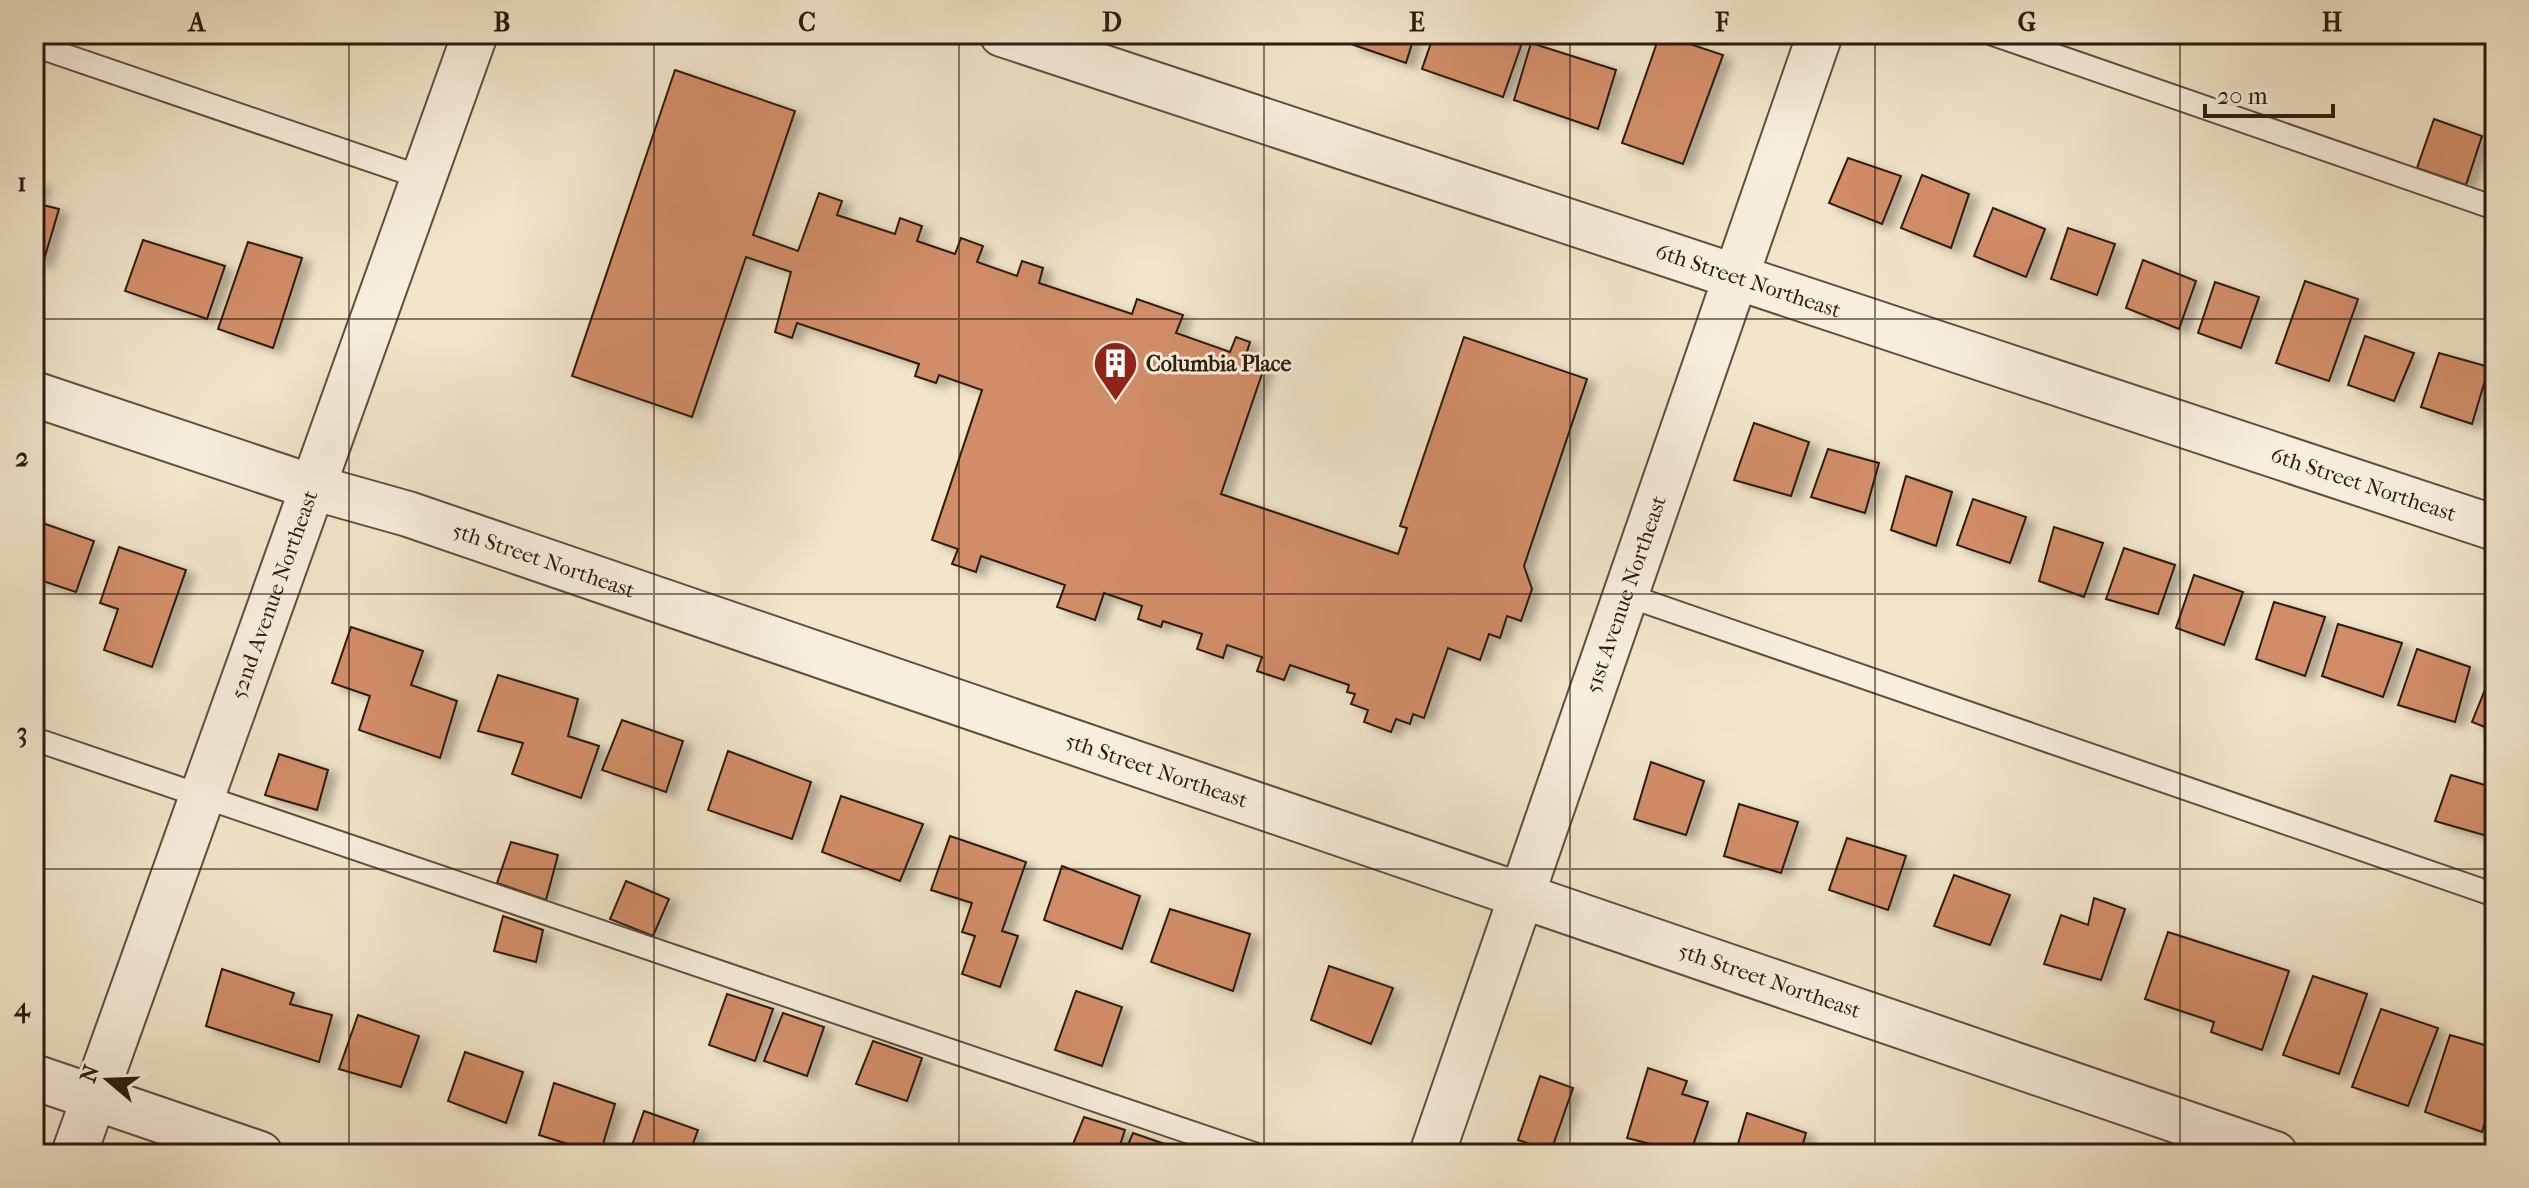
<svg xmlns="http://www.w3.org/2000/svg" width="2529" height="1188" font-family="'IM FELL French Canon',serif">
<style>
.building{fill:#d18d67;stroke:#2d1b0e;stroke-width:2;filter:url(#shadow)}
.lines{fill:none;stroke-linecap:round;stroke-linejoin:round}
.service-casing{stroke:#5e4e3d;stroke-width:26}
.minor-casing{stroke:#5e4e3d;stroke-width:48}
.service{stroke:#f7eedd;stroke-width:22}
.minor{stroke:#f7eedd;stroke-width:44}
.grid{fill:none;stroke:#2d1b0e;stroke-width:2;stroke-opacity:0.55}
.labels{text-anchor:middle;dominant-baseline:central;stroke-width:6;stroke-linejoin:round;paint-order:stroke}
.street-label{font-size:22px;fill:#2d1b0e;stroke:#f7eedd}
.poi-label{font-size:22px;font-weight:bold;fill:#2d1b0e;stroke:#f7eedd;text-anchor:start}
.neatline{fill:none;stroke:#2d1b0e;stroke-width:3}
.grid-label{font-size:26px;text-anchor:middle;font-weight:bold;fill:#2d1b0e}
</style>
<defs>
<filter id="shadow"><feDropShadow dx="9" dy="5" stdDeviation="4" flood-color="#0004"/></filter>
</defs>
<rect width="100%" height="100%" fill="#f2e5ca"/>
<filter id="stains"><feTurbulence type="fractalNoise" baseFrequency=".0025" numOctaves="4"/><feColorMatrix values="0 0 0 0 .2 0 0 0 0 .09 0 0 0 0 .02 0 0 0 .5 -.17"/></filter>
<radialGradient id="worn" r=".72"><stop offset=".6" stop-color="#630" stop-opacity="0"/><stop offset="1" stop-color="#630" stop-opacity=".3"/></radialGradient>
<g class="building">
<path d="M 1354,34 L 1415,34 L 1406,63 L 1351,44 Z"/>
<path d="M 1434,34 L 1504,34 L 1523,40 L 1503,97 L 1422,69 Z"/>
<path d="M 1660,34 L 1723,55 L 1683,164 L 1622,143 Z"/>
<path d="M 2486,34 L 2495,34 L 2495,43 L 2485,40 Z"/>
<path d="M 1531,43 L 1616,70 L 1598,129 L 1514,100 Z"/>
<path d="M 675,70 L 795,111 L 753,235 L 798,251 L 819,193 L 842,201 L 837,215 L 895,234 L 900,218 L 922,226 L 917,241 L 955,254 L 961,238 L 983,246 L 977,262 L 1017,276 L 1022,261 L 1043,268 L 1039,283 L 1132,314 L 1137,299 L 1183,315 L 1176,333 L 1230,352 L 1236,337 L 1250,342 L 1245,358 L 1265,365 L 1221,494 L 1398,554 L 1407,528 L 1400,526 L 1464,337 L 1587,379 L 1524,566 L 1532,589 L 1521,621 L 1507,616 L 1500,638 L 1489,634 L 1480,660 L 1448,648 L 1424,718 L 1413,714 L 1410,724 L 1396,719 L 1391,732 L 1364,722 L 1368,710 L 1351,704 L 1355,694 L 1347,692 L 1349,685 L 1290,665 L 1284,680 L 1257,671 L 1262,657 L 1227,645 L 1223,658 L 1197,649 L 1202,634 L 1163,621 L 1161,627 L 1138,619 L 1142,606 L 1104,593 L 1095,620 L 1057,607 L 1065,585 L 981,556 L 976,572 L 952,564 L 958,549 L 932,540 L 982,390 L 939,375 L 936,383 L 915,376 L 919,364 L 797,323 L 792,338 L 775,332 L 791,272 L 746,257 L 692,417 L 572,376 Z"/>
<path d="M 2434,119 L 2482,136 L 2466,185 L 2417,168 Z"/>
<path d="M 1848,158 L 1901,176 L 1882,224 L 1829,203 Z"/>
<path d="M 1922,175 L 1969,194 L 1951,248 L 1901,228 Z"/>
<path d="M 34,180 L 42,183 L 35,203 L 59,209 L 43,263 L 34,260 Z"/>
<path d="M 1993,208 L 2045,229 L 2026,277 L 1974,256 Z"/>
<path d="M 2068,228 L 2115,244 L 2097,295 L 2051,279 Z"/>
<path d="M 143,240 L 225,266 L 207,319 L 125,291 Z"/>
<path d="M 248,242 L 302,258 L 273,348 L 218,329 Z"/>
<path d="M 2143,260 L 2196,281 L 2179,329 L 2126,308 Z"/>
<path d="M 2305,281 L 2358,299 L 2329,381 L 2276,363 Z"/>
<path d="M 2215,282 L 2259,297 L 2241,348 L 2198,333 Z"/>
<path d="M 2365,336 L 2414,353 L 2394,401 L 2348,385 Z"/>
<path d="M 2439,353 L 2489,367 L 2472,424 L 2421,407 Z"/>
<path d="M 1754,423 L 1809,442 L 1791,496 L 1734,480 Z"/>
<path d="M 1828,449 L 1879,463 L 1865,513 L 1811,497 Z"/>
<path d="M 1906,476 L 1952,492 L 1936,546 L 1891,530 Z"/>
<path d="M 1973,499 L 2026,517 L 2010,563 L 1957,545 Z"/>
<path d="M 34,520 L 94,541 L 76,592 L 34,578 Z"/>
<path d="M 2054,527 L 2103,543 L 2084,597 L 2039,581 Z"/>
<path d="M 119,547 L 186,570 L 152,667 L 104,650 L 118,609 L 100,603 Z"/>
<path d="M 2124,548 L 2175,565 L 2158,614 L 2106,599 Z"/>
<path d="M 2194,575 L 2243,592 L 2224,645 L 2176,628 Z"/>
<path d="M 2274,602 L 2325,617 L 2305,676 L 2256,659 Z"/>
<path d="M 2338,624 L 2402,643 L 2383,697 L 2322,676 Z"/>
<path d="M 351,627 L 423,651 L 411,685 L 457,701 L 440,758 L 359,730 L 370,696 L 332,683 Z"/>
<path d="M 2417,649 L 2470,667 L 2455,722 L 2398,705 Z"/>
<path d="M 2492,672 L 2495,673 L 2495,731 L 2472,722 Z"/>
<path d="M 498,675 L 578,699 L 568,736 L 599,746 L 581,798 L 512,774 L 523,743 L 478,731 Z"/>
<path d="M 622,720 L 683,741 L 666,792 L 602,770 Z"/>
<path d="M 728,751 L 811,782 L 792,839 L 708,810 Z"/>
<path d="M 279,754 L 328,770 L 317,810 L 265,795 Z"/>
<path d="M 1651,762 L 1704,781 L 1686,835 L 1634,819 Z"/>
<path d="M 2451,775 L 2495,788 L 2494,838 L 2435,821 Z"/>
<path d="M 841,796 L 923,824 L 900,881 L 822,852 Z"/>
<path d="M 1739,804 L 1798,822 L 1781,873 L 1724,856 Z"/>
<path d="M 950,836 L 1026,862 L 1002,931 L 1018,936 L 1000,987 L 962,974 L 975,936 L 962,932 L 972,903 L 931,890 Z"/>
<path d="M 1847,838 L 1906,856 L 1888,910 L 1829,890 Z"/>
<path d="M 511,842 L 558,855 L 546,900 L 497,883 Z"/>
<path d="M 1062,866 L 1140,896 L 1122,949 L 1044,920 Z"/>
<path d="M 1954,875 L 2010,895 L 1990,945 L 1934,926 Z"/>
<path d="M 626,881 L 669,899 L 653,936 L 610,919 Z"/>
<path d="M 2094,898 L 2125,909 L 2101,980 L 2044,964 L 2061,915 L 2088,925 Z"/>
<path d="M 1170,909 L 1250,934 L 1233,991 L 1151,962 Z"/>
<path d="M 503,916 L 543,930 L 536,962 L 494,951 Z"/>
<path d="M 2168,932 L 2289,971 L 2262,1050 L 2211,1032 L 2214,1022 L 2145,999 Z"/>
<path d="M 1329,966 L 1393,988 L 1371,1044 L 1311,1020 Z"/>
<path d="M 222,969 L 294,993 L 290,1004 L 332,1015 L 319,1062 L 206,1026 Z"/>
<path d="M 2313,976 L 2367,994 L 2339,1074 L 2283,1055 Z"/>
<path d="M 1076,991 L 1122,1007 L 1102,1066 L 1055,1050 Z"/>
<path d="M 727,994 L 773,1009 L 755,1061 L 709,1045 Z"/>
<path d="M 2381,1009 L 2438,1028 L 2408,1106 L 2352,1087 Z"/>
<path d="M 783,1013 L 824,1027 L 807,1076 L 764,1061 Z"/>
<path d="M 358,1015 L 419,1036 L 401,1087 L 339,1069 Z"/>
<path d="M 2450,1035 L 2495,1048 L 2495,1089 L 2482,1132 L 2425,1112 Z"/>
<path d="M 873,1041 L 922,1058 L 907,1101 L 856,1084 Z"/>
<path d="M 465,1052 L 523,1072 L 506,1123 L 448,1101 Z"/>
<path d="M 1648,1068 L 1687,1081 L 1682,1094 L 1708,1102 L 1690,1154 L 1627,1138 Z"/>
<path d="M 1540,1076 L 1573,1088 L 1551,1151 L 1518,1140 Z"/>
<path d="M 554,1083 L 615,1104 L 600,1154 L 539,1135 Z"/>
<path d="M 644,1111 L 698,1130 L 689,1154 L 629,1154 Z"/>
<path d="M 1747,1113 L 1806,1133 L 1800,1154 L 1735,1154 Z"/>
<path d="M 1084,1117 L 1125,1130 L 1117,1154 L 1069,1154 Z"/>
<path d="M 1133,1133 L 1173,1147 L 1171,1154 L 1124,1154 Z"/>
<path d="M 1855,1147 L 1875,1154 L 1853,1154 Z"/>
</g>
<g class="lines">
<defs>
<g id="service">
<path d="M 1993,34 L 2495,208"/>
<path d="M 34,45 L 423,178"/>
<path d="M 1626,595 L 2495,895"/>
<path d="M 34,739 L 1254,1154"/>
</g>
<g id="minor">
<path id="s1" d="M 1002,34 L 2495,528"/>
<path id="s2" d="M 34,394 L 312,487 L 408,514 L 2275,1154"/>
<path d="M 34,1077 L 260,1154"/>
<path id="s3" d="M 74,1154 L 475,34"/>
<path id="s4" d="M 1432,1154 L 1820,34"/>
</g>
</defs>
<use href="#service" class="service-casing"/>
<use href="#minor" class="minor-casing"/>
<use href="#service" class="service"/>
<use href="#minor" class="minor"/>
</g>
<path class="grid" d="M 349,34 L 349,1154M 654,34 L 654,1154M 959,34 L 959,1154M 1264,34 L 1264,1154M 1570,34 L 1570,1154M 1875,34 L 1875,1154M 2180,34 L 2180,1154M 34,319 L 2495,319M 34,594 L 2495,594M 34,869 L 2495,869"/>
<defs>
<symbol id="building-pin" viewBox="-11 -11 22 30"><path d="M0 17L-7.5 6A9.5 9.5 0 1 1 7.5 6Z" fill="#8f2418" stroke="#f7eedd"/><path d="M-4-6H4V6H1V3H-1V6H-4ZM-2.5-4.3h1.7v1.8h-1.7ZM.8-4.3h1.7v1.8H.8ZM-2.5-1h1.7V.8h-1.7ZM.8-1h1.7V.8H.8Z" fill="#fff"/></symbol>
</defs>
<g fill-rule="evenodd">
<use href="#building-pin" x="1090" y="338" width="51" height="69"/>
</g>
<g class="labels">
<g class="street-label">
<text stroke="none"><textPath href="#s1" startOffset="786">6th Street Northeast</textPath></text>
<text stroke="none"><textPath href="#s1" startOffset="1434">6th Street Northeast</textPath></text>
<text stroke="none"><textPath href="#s2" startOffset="536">5th Street Northeast</textPath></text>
<text stroke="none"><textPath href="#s3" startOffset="594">52nd Avenue Northeast</textPath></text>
<text stroke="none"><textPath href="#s4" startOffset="592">51st Avenue Northeast</textPath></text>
<text stroke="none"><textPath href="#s2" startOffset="1184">5th Street Northeast</textPath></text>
<text stroke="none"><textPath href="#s2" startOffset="1832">5th Street Northeast</textPath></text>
</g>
<g class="poi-label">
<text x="1146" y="364">Columbia Place</text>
</g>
</g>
<rect width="2529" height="1188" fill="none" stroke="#f2e5ca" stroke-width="88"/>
<g transform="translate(108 1080) rotate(289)" stroke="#f7eedd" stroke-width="6" paint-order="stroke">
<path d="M0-6L14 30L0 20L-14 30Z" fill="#2d1b0e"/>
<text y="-12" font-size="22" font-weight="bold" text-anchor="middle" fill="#2d1b0e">N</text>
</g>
<path d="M2205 104v12h128v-12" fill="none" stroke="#2d1b0e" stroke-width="4"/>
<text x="2217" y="104" font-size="24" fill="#2d1b0e" stroke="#f7eedd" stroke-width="6" paint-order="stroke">20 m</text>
<rect x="44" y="44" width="2441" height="1100" class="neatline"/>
<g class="grid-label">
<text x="197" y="31">A</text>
<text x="502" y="31">B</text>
<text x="807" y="31">C</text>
<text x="1112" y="31">D</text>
<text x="1417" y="31">E</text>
<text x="1722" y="31">F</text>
<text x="2027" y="31">G</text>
<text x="2332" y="31">H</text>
<text x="22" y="191">1</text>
<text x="22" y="466">2</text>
<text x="22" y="741">3</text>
<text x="22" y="1016">4</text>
</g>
<rect width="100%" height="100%" filter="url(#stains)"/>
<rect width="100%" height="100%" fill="url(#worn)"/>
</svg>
